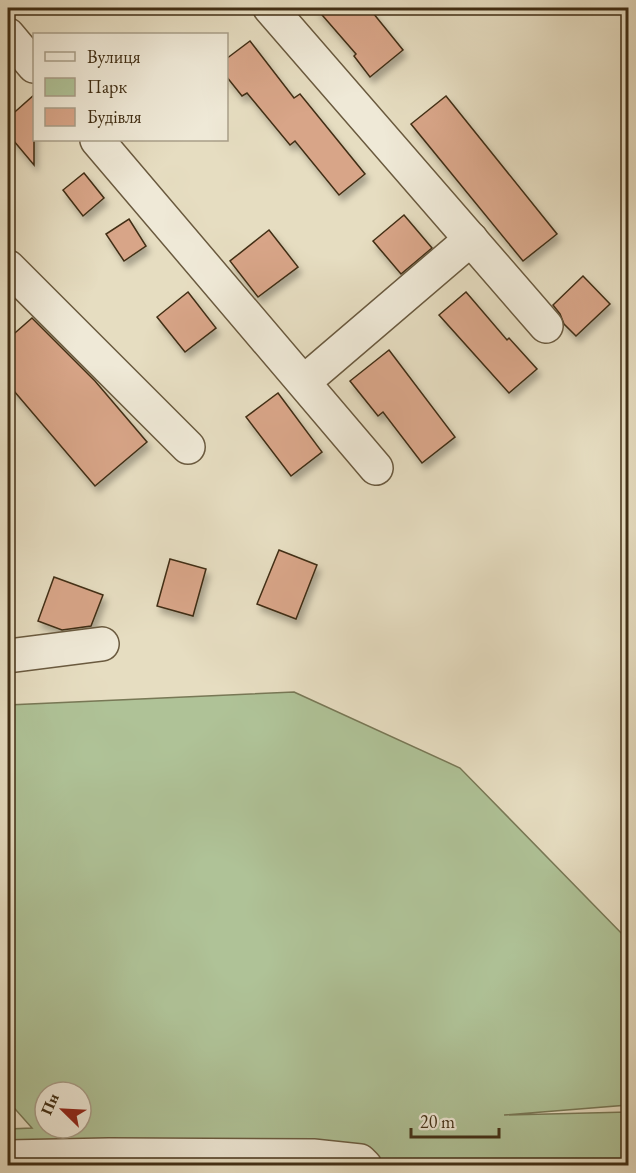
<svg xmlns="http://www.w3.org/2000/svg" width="636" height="1173" font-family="'EB Garamond',serif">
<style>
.green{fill:#afc297;stroke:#787856;stroke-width:1.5;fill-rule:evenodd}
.building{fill:#d8a588;stroke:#412e14;stroke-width:1.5;filter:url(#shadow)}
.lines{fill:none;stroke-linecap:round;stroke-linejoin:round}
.minor-casing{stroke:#6a5a3f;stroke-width:36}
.minor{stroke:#efe9d7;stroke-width:33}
</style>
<defs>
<filter id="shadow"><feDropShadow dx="3.5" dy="6" stdDeviation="3" flood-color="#0004"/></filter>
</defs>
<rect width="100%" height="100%" fill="#e6ddc1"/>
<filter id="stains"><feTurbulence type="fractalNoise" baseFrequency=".00333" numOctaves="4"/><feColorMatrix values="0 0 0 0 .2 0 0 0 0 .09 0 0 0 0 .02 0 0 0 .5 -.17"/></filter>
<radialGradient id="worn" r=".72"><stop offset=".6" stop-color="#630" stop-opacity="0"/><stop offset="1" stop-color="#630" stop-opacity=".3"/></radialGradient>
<path class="green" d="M 294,692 L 460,768 L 628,940 L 628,1105 L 504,1115 L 628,1112 L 628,1165 L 8,1165 L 8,1129 L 32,1128 L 8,1101 L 8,705 ZM 45,1092 L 81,1092 L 81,1128 L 45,1128 Z"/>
<g class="building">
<path d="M 316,8 L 369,8 L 403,50 L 370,77 L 354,56 L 356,54 Z"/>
<path d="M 250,41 L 294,98 L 300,94 L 365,174 L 339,195 L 295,141 L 290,145 L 247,93 L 242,96 L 226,76 L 226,59 Z"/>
<path d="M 34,95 L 34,165 L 8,134 L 8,118 Z"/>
<path d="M 446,96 L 557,234 L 523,261 L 411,124 Z"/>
<path d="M 84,173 L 104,198 L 83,216 L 63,190 Z"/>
<path d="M 404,215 L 432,248 L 401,274 L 373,241 Z"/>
<path d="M 129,219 L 146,246 L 124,261 L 106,234 Z"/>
<path d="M 269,230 L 298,267 L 258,297 L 230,261 Z"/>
<path d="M 583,276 L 610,304 L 576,336 L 564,324 L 560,314 L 553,305 Z"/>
<path d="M 188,292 L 216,328 L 185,352 L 157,317 Z"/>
<path d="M 466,292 L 507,340 L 509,338 L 537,369 L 509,393 L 439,315 Z"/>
<path d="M 32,318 L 95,381 L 147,442 L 95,486 L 8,384 L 8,339 Z"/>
<path d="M 389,350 L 455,437 L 422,463 L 383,412 L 378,416 L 350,381 Z"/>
<path d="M 278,393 L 322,452 L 291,476 L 246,417 Z"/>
<path d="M 279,550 L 317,565 L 296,619 L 257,604 Z"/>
<path d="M 170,559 L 206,569 L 193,616 L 157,606 Z"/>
<path d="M 54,577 L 103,595 L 91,626 L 62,630 L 38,621 Z"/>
</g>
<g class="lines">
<defs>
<g id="minor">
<path d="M 270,8 L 546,326"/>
<path d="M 8,35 L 34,66"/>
<path d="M 97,140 L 376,468"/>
<path d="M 8,267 L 188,447"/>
<path d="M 305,381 L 471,239"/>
<path d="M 8,656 L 102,644"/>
<path d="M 8,1157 L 109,1155 L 313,1156 L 360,1161 L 365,1166"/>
</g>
</defs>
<use href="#minor" class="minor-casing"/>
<use href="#minor" class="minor"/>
</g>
<rect width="636" height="1173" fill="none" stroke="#e6ddc1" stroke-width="30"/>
<rect x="9" y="9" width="618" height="1155" fill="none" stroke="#412e14" stroke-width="3"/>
<rect x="15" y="15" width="606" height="1143" fill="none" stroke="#412e14" stroke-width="1.5"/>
<rect x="33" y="33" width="195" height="108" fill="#efe9d7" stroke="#a99e89" stroke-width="1.5"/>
<rect x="45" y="52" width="30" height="9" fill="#efe9d7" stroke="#a99e89" stroke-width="1.5"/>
<text x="87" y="63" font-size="18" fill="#412e14">Вулиця</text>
<rect x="45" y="78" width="30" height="18" fill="#afc297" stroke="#a99e89" stroke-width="1.5"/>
<text x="87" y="93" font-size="18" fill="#412e14">Парк</text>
<rect x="45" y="108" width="30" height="18" fill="#d8a588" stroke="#a99e89" stroke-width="1.5"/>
<text x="87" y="123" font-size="18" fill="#412e14">Будівля</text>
<g transform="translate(63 1110) rotate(294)"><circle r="28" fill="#efe9d7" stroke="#a99e89" stroke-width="1.5"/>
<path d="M0-4.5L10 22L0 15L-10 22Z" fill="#8f2418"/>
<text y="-9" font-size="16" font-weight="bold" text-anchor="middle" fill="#412e14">Пн</text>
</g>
<path d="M411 1128v9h88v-9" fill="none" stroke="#412e14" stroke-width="3"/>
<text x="420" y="1128" font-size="18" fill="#412e14" stroke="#efe9d7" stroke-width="4.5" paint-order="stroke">20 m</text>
<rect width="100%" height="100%" filter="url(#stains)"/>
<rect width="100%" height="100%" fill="url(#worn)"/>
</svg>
